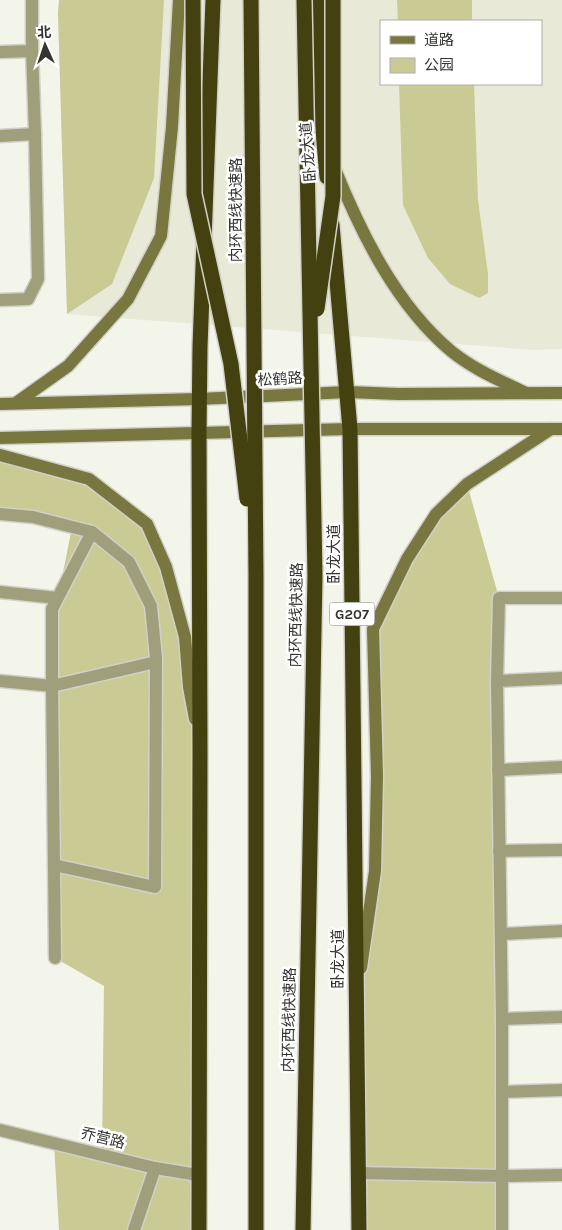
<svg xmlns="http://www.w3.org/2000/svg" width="562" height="1230" font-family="Karla,'Noto Sans SC',sans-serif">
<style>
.built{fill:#e8e9d7;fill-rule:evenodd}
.green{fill:#c9ca94}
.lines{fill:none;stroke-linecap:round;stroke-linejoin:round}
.street-casing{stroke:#d1d1c9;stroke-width:15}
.secondary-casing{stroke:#d1d1c9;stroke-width:15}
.highway-casing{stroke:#d1d1c9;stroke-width:18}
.street{stroke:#9fa07b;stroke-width:12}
.secondary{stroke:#77773f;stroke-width:12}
.highway{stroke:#42410f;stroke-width:15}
.highway-bridge-casing{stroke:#d1d1c9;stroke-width:18;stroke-linecap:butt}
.highway-bridge{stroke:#42410f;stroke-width:15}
.labels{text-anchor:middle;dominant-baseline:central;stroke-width:5;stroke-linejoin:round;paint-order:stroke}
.shield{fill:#fff;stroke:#71716e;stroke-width:1}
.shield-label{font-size:14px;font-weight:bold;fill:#343430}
.street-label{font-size:15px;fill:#343430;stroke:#fff}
</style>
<rect width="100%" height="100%" fill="#f3f4ea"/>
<path class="built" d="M 59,0 L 562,0 L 562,349 L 535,350 L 67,314 L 58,13 ZM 381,21 L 541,21 L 541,84 L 381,84 Z"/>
<g class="green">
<path d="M 59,0 L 164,0 L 154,178 L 112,284 L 67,314 L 58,13 Z"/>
<path d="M 397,0 L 472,0 L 472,21 L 398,21 Z"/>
<path d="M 399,84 L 474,84 L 478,200 L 488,274 L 488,293 L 479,298 L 450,284 L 428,258 L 403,205 Z"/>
<path d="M 0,455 L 89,479 L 147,524 L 166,567 L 200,749 L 199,1230 L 59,1230 L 54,1143 L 102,1154 L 104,986 L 55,958 L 58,598 L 72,527 L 0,514 Z"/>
<path d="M 467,484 L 499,598 L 502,1230 L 359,1230 L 356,1003 L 375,871 L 373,629 L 407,559 Z"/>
</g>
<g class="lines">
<defs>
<g id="street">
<path d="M 32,0 L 32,51"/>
<path d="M 0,52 L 32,51 L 35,134"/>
<path d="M 0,136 L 35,134 L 38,279 L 28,299 L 0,300"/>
<path d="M 0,514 L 33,517 L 92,532 L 52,609 L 52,686 L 156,662"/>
<path d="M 0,592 L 57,598"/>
<path d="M 0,681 L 52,686 L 55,958"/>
<path d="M 497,681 L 499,598 L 562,598"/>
<path d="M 498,770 L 562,767"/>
<path d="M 499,851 L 562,850"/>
<path d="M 54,865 L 155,887 L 156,658 L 151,606 L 129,562 L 92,532"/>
<path d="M 501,934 L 562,931"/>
<path d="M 502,1019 L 562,1017"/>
<path d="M 502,1092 L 562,1090"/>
<path d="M 0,1130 L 155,1168 L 198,1175"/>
<path d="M 358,1173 L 502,1176 L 562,1175"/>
<path d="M 134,1230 L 155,1168"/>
<path d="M 502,1230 L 502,1019 L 497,681 L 562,678"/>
</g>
<g id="secondary">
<path d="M 335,169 C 361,233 396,305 451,351 C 473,369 499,380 524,392"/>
<path d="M 16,403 L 68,366 L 128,299 L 161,236 L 172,127 L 179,0"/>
<path d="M 0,404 L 199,399 L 348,392 L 398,394 L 562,393"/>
<path d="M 0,438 L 350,429 L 562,429"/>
<path d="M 0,455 L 89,479 L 147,524 L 166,567 L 185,637 L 189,687 L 195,719"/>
<path d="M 361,968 L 375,871 L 377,776 L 373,629 L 407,559 L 436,514 L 467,484 L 551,429"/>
</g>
<g id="highway">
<path d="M 318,0 L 319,84 L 327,177"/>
<path d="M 332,225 L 350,429 L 359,1230"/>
<path d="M 199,1230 L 200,749 L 199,433 L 200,347 L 213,0"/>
</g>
</defs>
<use href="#street" class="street-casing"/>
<use href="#secondary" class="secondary-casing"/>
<use href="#highway" class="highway-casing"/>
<use href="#street" class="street"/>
<use href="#secondary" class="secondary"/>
<use href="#highway" class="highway"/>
<defs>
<g id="highway-bridge">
<path d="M 193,0 L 194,194 L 231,364 L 247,499"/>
<path d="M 251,0 L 256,576 L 256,1230"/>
<path d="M 317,309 L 333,196 L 333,0"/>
<path d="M 303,1230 L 315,575 L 304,0"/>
</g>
</defs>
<use href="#highway-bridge" class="highway-bridge-casing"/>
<use href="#highway-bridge" class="highway-bridge"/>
</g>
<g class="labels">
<rect class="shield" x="329.5" y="602.5" width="45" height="23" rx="4"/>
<g class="shield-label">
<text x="352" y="614">G207</text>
</g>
<g class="street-label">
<text transform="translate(308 152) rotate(-95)">卧龙大道</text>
<text transform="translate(236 210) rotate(-90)">内环西线快速路</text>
<text transform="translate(280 379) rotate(-3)">松鹤路</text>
<text transform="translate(334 554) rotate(-90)">卧龙大道</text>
<text transform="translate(296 615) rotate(-89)">内环西线快速路</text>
<text transform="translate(338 959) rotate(-90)">卧龙大道</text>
<text transform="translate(289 1020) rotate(-89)">内环西线快速路</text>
<text transform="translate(103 1138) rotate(14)">乔营路</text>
</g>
</g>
<rect x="380" y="20" width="162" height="65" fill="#ffffff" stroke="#aeaeac"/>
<rect x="390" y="36" width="25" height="8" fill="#77773f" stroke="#aeaeac"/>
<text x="424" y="45" font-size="15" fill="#343430">道路</text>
<rect x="390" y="58" width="25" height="15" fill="#c9ca94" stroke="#aeaeac"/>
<text x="424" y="70" font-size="15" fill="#343430">公园</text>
<g transform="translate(45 45) rotate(357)" stroke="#ffffff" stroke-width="4" paint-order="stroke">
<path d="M0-4L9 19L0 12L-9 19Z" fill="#343430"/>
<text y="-8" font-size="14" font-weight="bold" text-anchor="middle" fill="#343430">北</text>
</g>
</svg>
